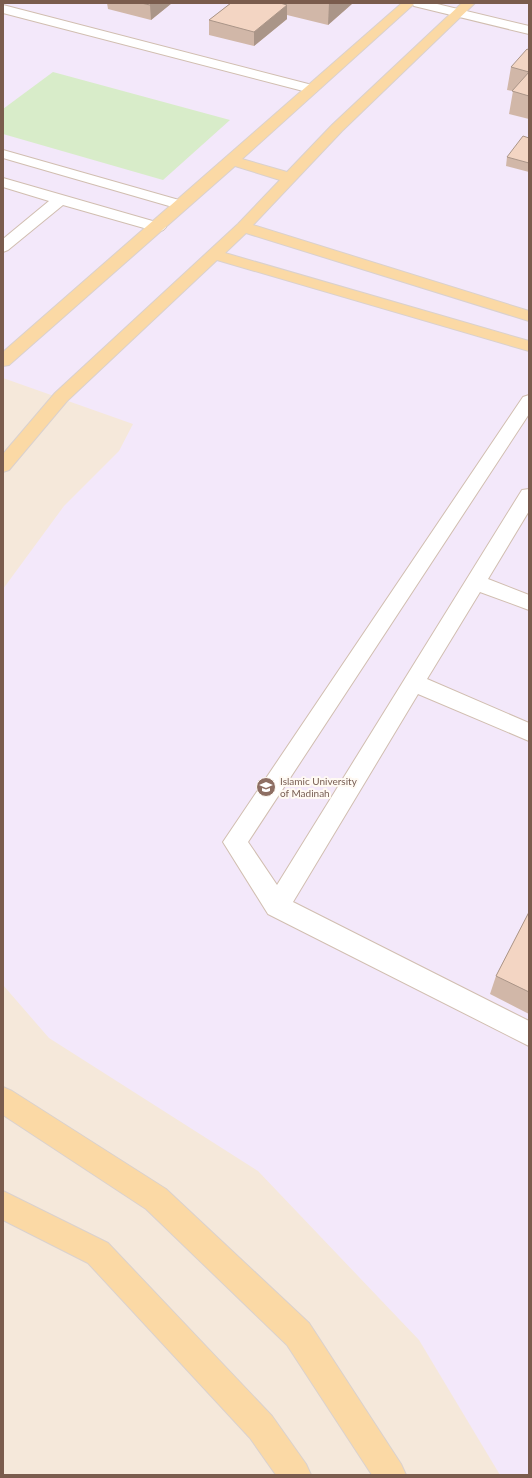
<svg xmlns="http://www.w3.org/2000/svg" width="532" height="1478" font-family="Lato,sans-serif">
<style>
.residential{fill:#f5e8da}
.education{fill:#f3e8fa}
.green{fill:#d8ecc9}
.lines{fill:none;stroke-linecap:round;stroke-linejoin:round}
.minor-casing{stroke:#d1beb0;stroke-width:2}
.major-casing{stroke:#dad1cd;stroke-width:2}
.minor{fill:#fff;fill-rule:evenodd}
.major{fill:#fbd9a5;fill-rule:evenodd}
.wall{fill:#d1b7a8}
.shaded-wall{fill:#aa9588}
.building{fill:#f3d5c3;stroke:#aa9588}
.labels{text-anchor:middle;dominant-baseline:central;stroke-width:4;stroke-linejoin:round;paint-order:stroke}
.education-label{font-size:10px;fill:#785e54;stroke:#fffaf3;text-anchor:start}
</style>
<rect width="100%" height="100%" fill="#fdf6ec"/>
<rect class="residential" x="3" y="3" width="526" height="1472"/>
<path class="education" d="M 3,3 L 529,3 L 529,1475 L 500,1475 L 419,1340 L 258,1171 L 49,1038 L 3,985 L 3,589 L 64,506 L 119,451 L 133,424 L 3,378 Z"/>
<path class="green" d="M 53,72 L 230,120 L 163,180 L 3,134 L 3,109 Z"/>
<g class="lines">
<defs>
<g id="minor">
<path d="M 412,3 L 433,3 L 529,26 L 529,34 L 414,6 Z"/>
<path d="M 3,5 L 316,86 L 318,89 L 316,92 L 311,93 L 3,13 Z"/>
<path d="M 3,150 L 186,202 L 188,205 L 186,208 L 176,208 L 3,158 Z"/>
<path d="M 3,178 L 163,224 L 166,227 L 163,230 L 158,232 L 63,205 L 8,250 L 3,252 L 3,239 L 49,201 L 3,187 Z"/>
<path d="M 529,395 L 529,414 L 248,842 L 277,885 L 522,490 L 529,489 L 529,511 L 488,579 L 529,595 L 529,610 L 480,592 L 427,679 L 529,723 L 529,741 L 418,694 L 293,902 L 529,1021 L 529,1046 L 268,914 L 223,842 L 523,397 Z"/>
</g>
<g id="major">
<path d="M 402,3 L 415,3 L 242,159 L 287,172 L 332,125 L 462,3 L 475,3 L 342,131 L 253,225 L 529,311 L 529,321 L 246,233 L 225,253 L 529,341 L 529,351 L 217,260 L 67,401 L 9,470 L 3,472 L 3,454 L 55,393 L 238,224 L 280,180 L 235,166 L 9,365 L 3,366 L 3,352 Z"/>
<path d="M 3,1087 L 12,1091 L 166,1189 L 309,1323 L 401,1464 L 406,1475 L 372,1475 L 287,1345 L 146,1209 L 3,1115 Z"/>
<path d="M 3,1191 L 108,1243 L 272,1416 L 306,1464 L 311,1475 L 276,1475 L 250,1438 L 88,1263 L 3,1220 Z"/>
</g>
</defs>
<use href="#minor" class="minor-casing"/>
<use href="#major" class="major-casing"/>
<use href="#minor" class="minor"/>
<use href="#major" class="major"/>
</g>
<g class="wall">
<path d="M 107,3 L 172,3 L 151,20 L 108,9 Z"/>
<path d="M 231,3 L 353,3 L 328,25 L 287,15 L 287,19 L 254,46 L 209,35 L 209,20 Z"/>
<path d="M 529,50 L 529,119 L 509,114 L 513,91 L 507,90 L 511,67 Z"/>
<path d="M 529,138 L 529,172 L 506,166 L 507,157 Z"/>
<path d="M 529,912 L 529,1014 L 490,994 L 496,976 Z"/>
</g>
<g class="shaded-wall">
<path d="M 152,3 L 172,3 L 151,20 L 150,5 Z"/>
<path d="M 329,3 L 353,3 L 328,25 Z"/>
<path d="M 287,5 L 287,19 L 254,46 L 254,32 Z"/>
</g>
<g class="building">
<path d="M 141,3 L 152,3 L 150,5 Z"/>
<path d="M 231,3 L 280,3 L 287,5 L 254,32 L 209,20 Z"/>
<path d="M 527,49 L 529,50 L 529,72 L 511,67 Z"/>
<path d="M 529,72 L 529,96 L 512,91 Z"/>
<path d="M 523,136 L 529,138 L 529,163 L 507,157 Z"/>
<path d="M 529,912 L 529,992 L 496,976 Z"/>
</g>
<defs>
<symbol id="university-disc" viewBox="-11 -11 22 22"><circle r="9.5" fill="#8d6e63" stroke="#fffaf3"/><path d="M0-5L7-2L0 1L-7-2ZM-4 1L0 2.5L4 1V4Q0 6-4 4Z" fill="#fff"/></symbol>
</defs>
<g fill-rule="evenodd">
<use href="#university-disc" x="255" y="776" width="22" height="22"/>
</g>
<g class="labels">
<g class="education-label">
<text x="280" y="781">Islamic University<tspan x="280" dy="12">of Madinah</tspan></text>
</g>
</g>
<rect width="532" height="1478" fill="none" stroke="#7a5c4d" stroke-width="8"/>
</svg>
